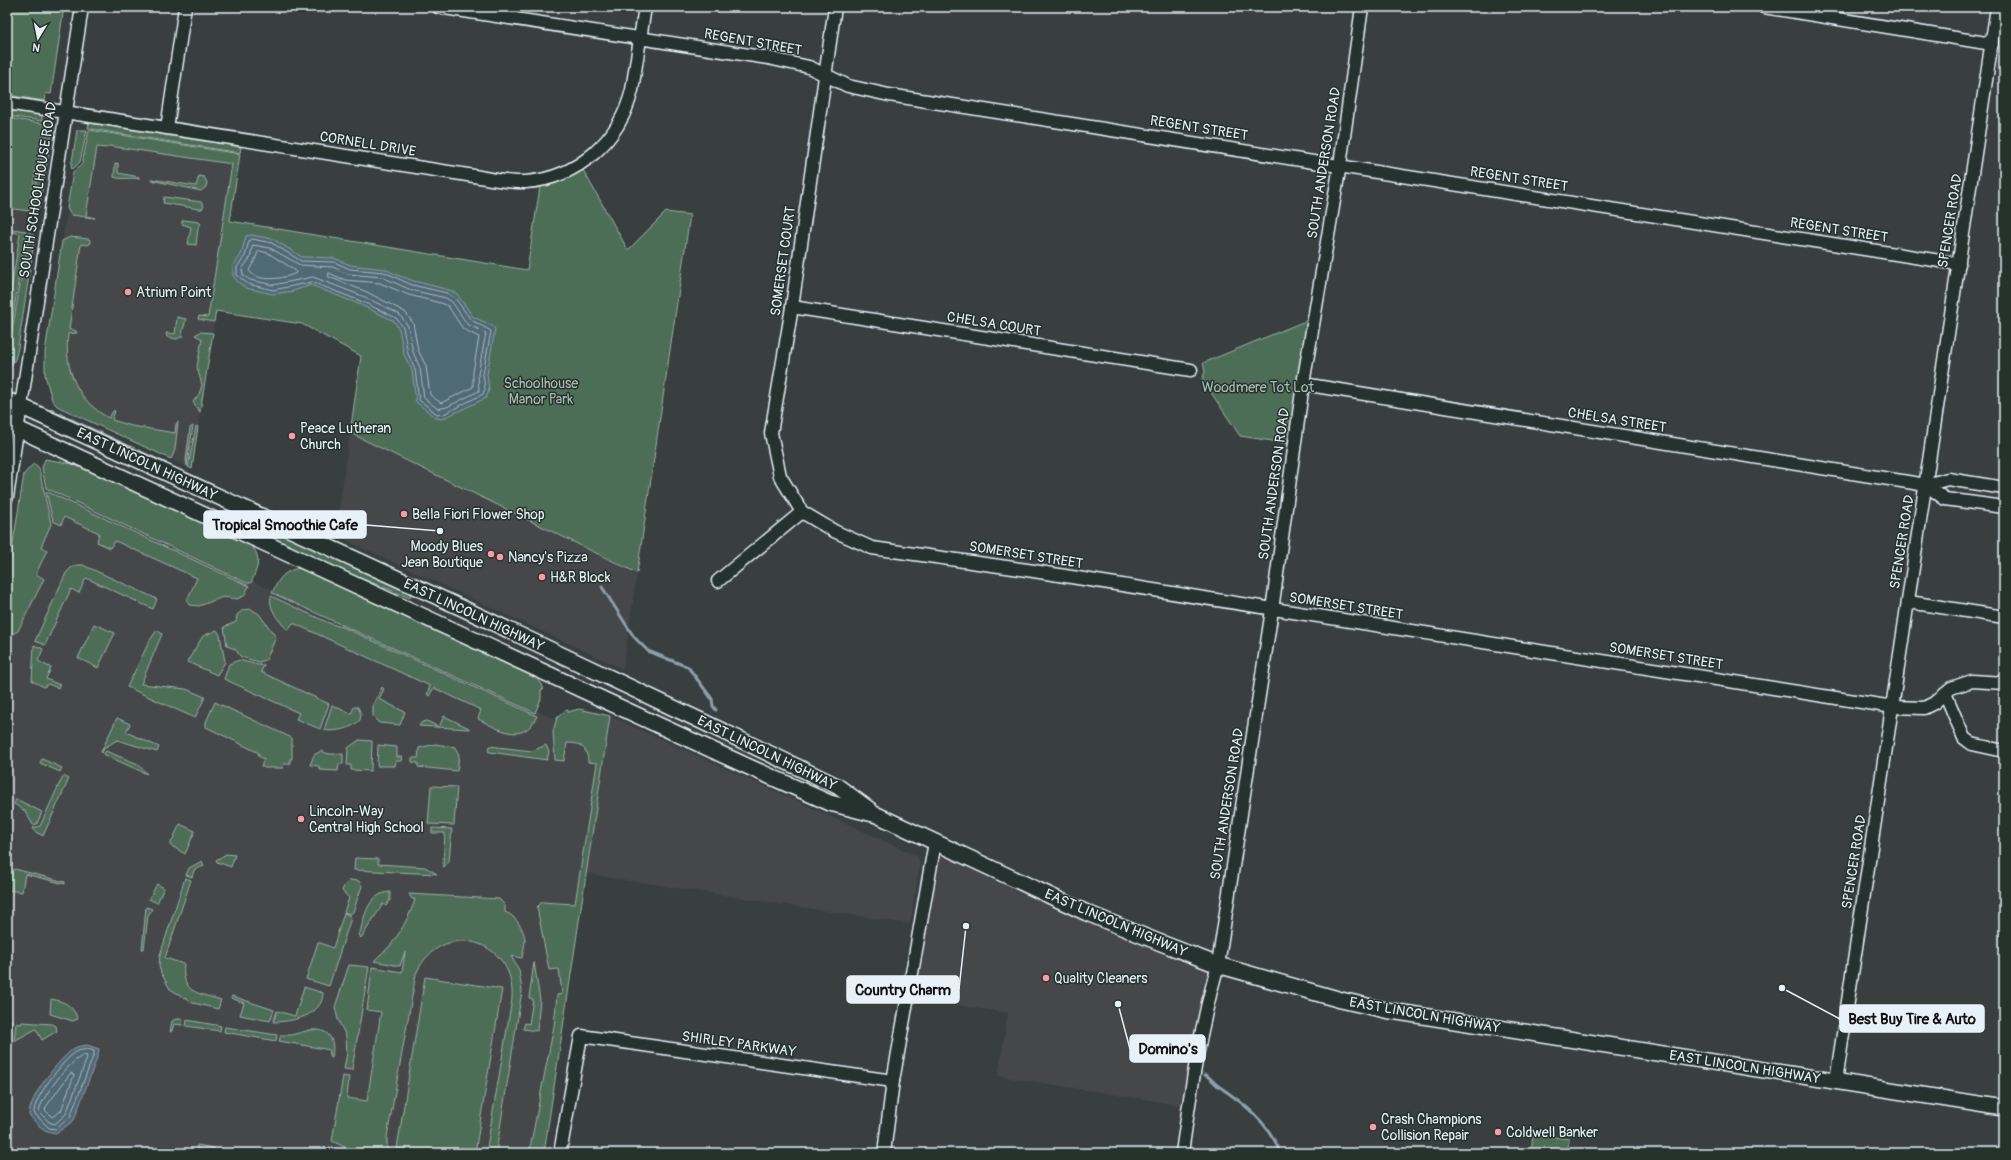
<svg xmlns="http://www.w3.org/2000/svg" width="2011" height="1160" font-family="Pangolin,sans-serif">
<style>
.built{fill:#45474a}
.green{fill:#4e6e57;stroke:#9bb0a8}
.water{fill:#506974;stroke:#8d9fa9}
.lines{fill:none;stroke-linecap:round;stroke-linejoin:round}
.shore{stroke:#abbbc3;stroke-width:1}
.stream{stroke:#8d9fa9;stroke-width:3}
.minor-casing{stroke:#e8f1f8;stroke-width:15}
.major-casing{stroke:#e8f1f8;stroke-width:18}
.minor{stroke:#26332d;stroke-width:12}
.major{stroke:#26332d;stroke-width:15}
.poi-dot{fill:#ff9aa2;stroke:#26332d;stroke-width:1.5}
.labels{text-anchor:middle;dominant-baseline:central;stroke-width:3;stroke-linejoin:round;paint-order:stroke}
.street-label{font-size:14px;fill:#e8f1f8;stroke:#26332d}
.poi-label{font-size:14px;fill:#e8f1f8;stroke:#26332d;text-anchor:start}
.park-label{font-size:14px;fill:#aabdb8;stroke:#26332d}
.leader{fill:none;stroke:#e8f1f8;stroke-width:1.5}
.callout-dot{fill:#e8f1f8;stroke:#26332d;stroke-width:1.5}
.callout{fill:#e8f1f8;stroke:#e8f1f8;stroke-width:1.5}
.callout-label{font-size:15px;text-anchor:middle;font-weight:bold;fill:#111}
</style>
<rect width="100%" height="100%" fill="#383f3e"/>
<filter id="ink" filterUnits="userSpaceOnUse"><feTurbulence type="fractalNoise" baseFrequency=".025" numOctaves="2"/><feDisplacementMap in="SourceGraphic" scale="8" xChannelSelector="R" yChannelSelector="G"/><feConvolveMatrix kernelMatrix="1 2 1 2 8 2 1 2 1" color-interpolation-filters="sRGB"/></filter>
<g filter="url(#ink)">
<g class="built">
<path d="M 89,130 L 240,154 L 192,469 L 65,410 L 57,406 L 52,400 L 45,375 L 45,352 L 73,172 L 82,164 Z"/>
<path d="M 7,148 L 37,153 L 9,337 L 7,337 Z"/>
<path d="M 350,433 L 637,573 L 623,669 L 335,535 Z"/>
<path d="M 40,484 L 530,708 L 606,739 L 610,716 L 909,852 L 918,857 L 920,864 L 910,924 L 586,874 L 544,1153 L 7,1153 L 7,615 Z"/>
<path d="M 937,845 L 1215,966 L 1186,1106 L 998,1076 L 1008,1013 L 910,998 Z"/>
</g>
<g class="green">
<path d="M 7,7 L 64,7 L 51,94 L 46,93 L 45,101 L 7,95 Z"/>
<path d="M 7,110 L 42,115 L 42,121 L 7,116 Z"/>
<path d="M 7,118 L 46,124 L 43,146 L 37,163 L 29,211 L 7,208 Z"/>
<path d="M 89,123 L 241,147 L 240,153 L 91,129 L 88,128 Z"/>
<path d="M 49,124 L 53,125 L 53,128 L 39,207 L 37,211 L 32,212 L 38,168 L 45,147 Z"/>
<path d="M 77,130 L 87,130 L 80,162 L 73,169 L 71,168 Z"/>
<path d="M 89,130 L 240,154 L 230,221 L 527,270 L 540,187 L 566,179 L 583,170 L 628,250 L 666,212 L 690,215 L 637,573 L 350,433 L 361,356 L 302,324 L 216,311 L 214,322 L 198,319 L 199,316 L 208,317 L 232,164 L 109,146 L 106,148 L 97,147 L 86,216 L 95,218 L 71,215 L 67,208 L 73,172 L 82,164 Z"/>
<path d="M 118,163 L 118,173 L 139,177 L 139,179 C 131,177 121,180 114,177 L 115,164 Z"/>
<path d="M 199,176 L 204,177 L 207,182 L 206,187 L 201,191 L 151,180 L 151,179 L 196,186 Z"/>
<path d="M 164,197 L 201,202 L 204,206 L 202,209 L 199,209 L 163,203 Z"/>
<path d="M 184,220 L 199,222 L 201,224 L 198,228 L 196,245 L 188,244 L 191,227 L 182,224 L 182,221 Z"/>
<path d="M 12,229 L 26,231 L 11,329 L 8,328 L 7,314 L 20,234 L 11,231 Z"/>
<path d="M 29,232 L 35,237 L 34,242 L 18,348 L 15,360 L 7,371 L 7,361 Z"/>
<path d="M 70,237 L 89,239 L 91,243 L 88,245 L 81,244 L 69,329 L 76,331 L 77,333 L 68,334 C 64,369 77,401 109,418 L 113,411 L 115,411 L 112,420 L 132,426 L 175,433 L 176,424 L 178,422 L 175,450 L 171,459 L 65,410 L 57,406 L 52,400 L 45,375 L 45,352 L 62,241 Z"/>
<path d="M 177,317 L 186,319 L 182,334 L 183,336 L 177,339 L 167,337 L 166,333 L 175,334 Z"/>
<path d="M 1310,319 L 1291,444 L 1240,436 L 1202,379 L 1205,372 L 1203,363 Z"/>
<path d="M 200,332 L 213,333 L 200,412 L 193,402 L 199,394 L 202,385 L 197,367 L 202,339 L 195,335 Z"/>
<path d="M 52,408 L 57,412 L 167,463 L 161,463 L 56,414 L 50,410 Z"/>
<path d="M 193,426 L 187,464 L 187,466 L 186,460 L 190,428 Z"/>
<path d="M 196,426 L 198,427 L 192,469 L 188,467 Z"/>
<path d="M 45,459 L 79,465 L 245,541 C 263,553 259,565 251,583 L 247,583 L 46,488 L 42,468 Z"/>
<path d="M 34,463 L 39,468 L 51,524 L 41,547 L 47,550 L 36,574 L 44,579 L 18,631 L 7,637 L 7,581 L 24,474 Z"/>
<path d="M 186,472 L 231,493 L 228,493 L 187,474 Z"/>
<path d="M 46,491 L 249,586 L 244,596 L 237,599 L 223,597 L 199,606 L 189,605 L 187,600 L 197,578 L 115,541 L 110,548 L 97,542 L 99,533 L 64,517 L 61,525 L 53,521 Z"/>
<path d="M 245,499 L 342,544 L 246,501 Z"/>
<path d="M 223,512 L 293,539 L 411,594 L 410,598 L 346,572 L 222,515 Z"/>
<path d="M 358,552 L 530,631 L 520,629 Z"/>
<path d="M 77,565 L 83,565 L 157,599 L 153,609 L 86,578 L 79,593 L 71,589 L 45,645 L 35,641 L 66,573 L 71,568 Z"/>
<path d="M 302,568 L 536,677 L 544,689 L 541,690 L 541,699 L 535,713 L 272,593 C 279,578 285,569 302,568 Z"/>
<path d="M 271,596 L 329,623 L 345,628 L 537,716 C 523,746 499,729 478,719 L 481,710 L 434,688 L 429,696 L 427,694 L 430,686 L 293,623 L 288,630 C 279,622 268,608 271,596 Z"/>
<path d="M 251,609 L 259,614 L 276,637 L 266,660 L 259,662 L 241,657 L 235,649 L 227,646 L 224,627 L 236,622 L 237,615 L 243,610 Z"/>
<path d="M 94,624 L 115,633 L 98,668 L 78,658 Z"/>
<path d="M 157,630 L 162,634 L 141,684 L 186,689 L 205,697 L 195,718 L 127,687 L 150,640 Z"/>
<path d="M 217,630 L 220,635 L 225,662 L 217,675 L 187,662 L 203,636 Z"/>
<path d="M 34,645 L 43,649 L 38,661 L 51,668 L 46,679 L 60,685 L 58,688 L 48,684 L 44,687 L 32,681 Z"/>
<path d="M 239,660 L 258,665 L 264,665 L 261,672 L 329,704 L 320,729 L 296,719 L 299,713 L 224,679 L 229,664 Z"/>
<path d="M 382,687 L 384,689 L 379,699 L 405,712 L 400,725 L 379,723 L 373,717 L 373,705 Z"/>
<path d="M 215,702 L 292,738 L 292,759 L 290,759 L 290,764 L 284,764 L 283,768 L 265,768 L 261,766 L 264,759 L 258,756 L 259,753 L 206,727 L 206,722 Z"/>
<path d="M 332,705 L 351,714 L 354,707 L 358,707 L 361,714 L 360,720 C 354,728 333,733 324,730 Z"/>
<path d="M 567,709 L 568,712 L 579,709 L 610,716 L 544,1153 L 529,1153 L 554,1026 L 557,995 L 562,994 L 559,969 L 549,970 L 537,907 L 542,902 L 575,904 L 597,763 L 588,762 C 587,748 582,743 567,743 L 564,761 L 555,760 L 553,731 L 557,718 Z"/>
<path d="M 444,716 L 469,728 L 469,729 L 419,726 L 422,722 L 427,721 L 439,727 Z"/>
<path d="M 117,718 L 130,724 L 126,732 L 159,747 L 157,752 L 117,740 L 104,748 L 102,753 L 101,752 Z"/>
<path d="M 359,740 L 372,741 L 371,771 L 351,770 L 351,765 L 347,765 L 348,748 Z"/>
<path d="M 435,744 L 455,747 L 459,755 L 457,771 L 418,767 L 418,763 L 412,762 L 412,758 L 418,758 L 419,748 Z"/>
<path d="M 378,745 L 397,747 L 397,757 L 402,757 L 401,761 L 396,761 L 395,766 L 377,766 Z"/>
<path d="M 546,745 L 549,752 L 547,760 L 490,752 L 488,751 L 489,746 L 532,751 Z"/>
<path d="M 106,751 L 138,764 L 147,774 L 105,755 L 104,753 Z"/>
<path d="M 321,751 L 329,754 L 343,754 L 343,764 L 339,764 L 338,771 L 319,770 L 319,766 L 310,765 L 314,755 Z"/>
<path d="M 42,759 L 62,768 L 60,772 L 40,763 Z"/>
<path d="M 63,776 L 69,779 L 43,836 L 34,831 L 33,828 L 40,826 Z"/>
<path d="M 431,786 L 457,787 L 454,825 L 428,824 Z"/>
<path d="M 16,799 L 42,812 L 37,824 L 33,825 L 25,811 L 14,804 Z"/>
<path d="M 180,824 L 195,831 L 185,854 L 170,845 Z"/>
<path d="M 432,828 L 452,829 L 449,861 L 444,867 L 443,864 L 445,833 L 432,833 Z"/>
<path d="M 226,854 L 235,855 L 231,867 L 217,862 L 216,860 Z"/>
<path d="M 355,858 L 378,859 L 378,864 L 425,867 L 437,874 L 354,870 Z"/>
<path d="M 202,861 L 204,866 L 194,870 L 192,877 L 186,875 L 189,868 Z"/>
<path d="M 15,869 L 65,882 L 65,884 L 25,874 L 22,892 L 7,890 L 7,874 Z"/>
<path d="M 185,878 L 191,880 L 165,958 L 184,964 C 181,994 199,993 221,1000 L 218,1009 L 193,1003 L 170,989 L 161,973 L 159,966 L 160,955 Z"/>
<path d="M 350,880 L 359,881 L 362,886 L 353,912 L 350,914 L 344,912 L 349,898 L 342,891 L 344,886 Z"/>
<path d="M 157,884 L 164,888 L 157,903 L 149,899 Z"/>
<path d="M 390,892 L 390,900 L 386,906 L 383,904 L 361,938 L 359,935 C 365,916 367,894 390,892 Z"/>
<path d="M 409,894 L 499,899 L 505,905 L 505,912 C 515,915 524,929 525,939 C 525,945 523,952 522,958 L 511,956 L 519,970 L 522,991 L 496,1153 L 486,1153 L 512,999 C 516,938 440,918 416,974 L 387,1137 L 387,1153 L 357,1153 L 332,1141 L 343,1076 L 349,1077 L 347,1098 L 367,1101 L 381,1012 L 367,1010 L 372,967 L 402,972 L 405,952 L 400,966 L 374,961 C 379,955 383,953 388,948 C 397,939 412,912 415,899 L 412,899 Z"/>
<path d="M 146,907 L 152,909 L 148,916 L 144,949 L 142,949 Z"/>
<path d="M 344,913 L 349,915 L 351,918 L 329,986 L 306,979 L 318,942 L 333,948 Z"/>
<path d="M 534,962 L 540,1000 L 537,1031 L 523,1029 L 525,1023 L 529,1024 L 533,999 L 529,998 Z"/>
<path d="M 349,965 L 369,967 L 352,1070 L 344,1069 L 347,1053 L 346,1036 L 338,1020 L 335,1007 Z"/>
<path d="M 425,977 L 502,989 L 475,1153 L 425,1153 L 397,1148 Z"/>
<path d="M 304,987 L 323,993 C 323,1016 291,1022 273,1022 L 277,1011 L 295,1016 Z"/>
<path d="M 232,996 L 274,1010 L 270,1021 L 240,1015 L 244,1003 L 231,998 Z"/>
<path d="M 51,999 C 66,1002 72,1005 78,1019 L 73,1021 L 50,1014 Z"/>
<path d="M 176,1019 L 183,1019 L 182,1025 L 174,1024 L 172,1031 L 170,1032 L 172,1021 Z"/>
<path d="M 7,1020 L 12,1021 L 10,1046 L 7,1047 Z"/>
<path d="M 187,1020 L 221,1026 L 220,1031 L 186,1026 Z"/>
<path d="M 22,1022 L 52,1024 L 56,1026 L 57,1031 L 42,1040 L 36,1029 L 14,1041 L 16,1023 L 21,1024 Z"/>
<path d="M 225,1027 L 277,1035 L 276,1041 L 224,1032 Z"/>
<path d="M 310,1030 C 331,1028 335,1041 332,1058 L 329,1057 L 330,1050 L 279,1041 L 281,1035 L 291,1035 Z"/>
<path d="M 1533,1134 L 1569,1139 L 1566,1153 L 1531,1153 Z"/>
<path d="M 197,1145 L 214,1148 L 214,1153 L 196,1153 Z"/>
</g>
<g class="water">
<path d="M 251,235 L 273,239 L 302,257 L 334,258 L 350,265 L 385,269 L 397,275 L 414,281 L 449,290 L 457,294 L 473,317 L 491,325 L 495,329 L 487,374 L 489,390 L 486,398 L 442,419 L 436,418 L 416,402 L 412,370 L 404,355 L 399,329 L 394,321 L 361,305 L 311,285 L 293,291 L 273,294 L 246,288 L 237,281 L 233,275 L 233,266 L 241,255 L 246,236 Z"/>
<path d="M 87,1045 L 99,1049 L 98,1055 L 74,1120 L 57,1133 C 43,1132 38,1125 29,1115 C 30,1095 57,1062 73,1049 C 76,1046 83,1046 87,1045 Z"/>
</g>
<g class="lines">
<g class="shore">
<path d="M 252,239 L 272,243 L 301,261 L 334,262 L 350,269 L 384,272 L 412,285 L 447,293 L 455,298 L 471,320 L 491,331 L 483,374 L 485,389 L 483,394 L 442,415 L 437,414 L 419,400 L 415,369 L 408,354 L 403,327 L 396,318 L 363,302 L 312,282 L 273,290 L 248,284 L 237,275 L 237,267 L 245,256 L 249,241 Z"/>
<path d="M 253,245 L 270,248 L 300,265 L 333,267 L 348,274 L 382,277 L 411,290 L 446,298 L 452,302 L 467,324 L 486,333 L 478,374 L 479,391 L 447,407 L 438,409 L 424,398 L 420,368 L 413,352 L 408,326 L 399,314 L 365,297 L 313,277 L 273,285 L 250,280 L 243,275 L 242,269 L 250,258 Z"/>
<path d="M 260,251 L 268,253 L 295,270 L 296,273 C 285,279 255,283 249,270 L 254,262 L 258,252 Z"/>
<path d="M 329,273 L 345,280 L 380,283 L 409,295 L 444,304 L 448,306 L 463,329 L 479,337 L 473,372 L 473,387 L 441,403 L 430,395 L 426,366 L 418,350 L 413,323 L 405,312 L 367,292 L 329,277 Z"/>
<path d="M 88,1049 L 94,1051 L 94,1054 L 70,1117 L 56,1129 L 49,1128 L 34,1113 C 33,1099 63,1060 76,1052 C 79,1050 84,1050 88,1049 Z"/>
<path d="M 86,1055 L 87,1058 L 66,1114 L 55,1124 L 49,1122 L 39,1112 C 39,1100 73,1055 86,1055 Z"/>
<path d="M 71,1073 L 74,1075 L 61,1111 L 52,1117 L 45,1110 L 46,1107 Z"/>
</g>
<g class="stream">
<path d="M 602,587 L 634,637 L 648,651 L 688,667 L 712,699 L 713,706 L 716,710"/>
<path d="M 1205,1075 C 1210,1077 1212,1081 1217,1085 C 1242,1102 1270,1123 1280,1153"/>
</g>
<defs>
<g id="minor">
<path d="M 438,7 L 768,58 L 809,67 L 848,86 L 889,95 L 1959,264"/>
<path d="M 835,7 L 792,307 L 771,433 L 780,476 L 802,512 L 834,531 L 872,548 L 1027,570 L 1893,707 L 1924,708 L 1934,703 L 1951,688 L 1972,681 L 2004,683"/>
<path d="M 1764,7 L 1992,44"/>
<path d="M 7,103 L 474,176 C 491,179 509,183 526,182 C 578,178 620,140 632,90 L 645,7"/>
<path d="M 167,128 L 185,7"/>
<path d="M 792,307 L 1191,370"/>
<path d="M 1303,384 L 1926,485 L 1948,479 L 2004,488"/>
<path d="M 1926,485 L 1945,499 L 2004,507"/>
<path d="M 7,497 L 82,7"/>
<path d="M 718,581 L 802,512"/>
<path d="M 1909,602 L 2004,617"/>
<path d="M 1945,693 L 1964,738 L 1972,744 L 2004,751"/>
<path d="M 1836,1081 L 1997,7"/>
<path d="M 560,1153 L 581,1036 L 893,1081"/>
<path d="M 884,1153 L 893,1081 L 935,842"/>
<path d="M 1182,1153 C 1191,1089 1200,1027 1218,965 L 1272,610 L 1303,384 L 1340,165 L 1362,7"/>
</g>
<g id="major">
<path d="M 7,400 L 462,608 L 695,718 L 837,786 L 870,810"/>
<path d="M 7,424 L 749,767 L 830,803 L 877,815 L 1087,913 L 1156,941 L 1218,965 L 1341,1000 L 1385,1010 L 2004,1108"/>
</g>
</defs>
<use href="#minor" class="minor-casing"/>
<use href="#major" class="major-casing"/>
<use href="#minor" class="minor"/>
<use href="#major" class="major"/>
</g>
</g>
<g class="poi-dot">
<circle cx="128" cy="292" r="4"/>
<circle cx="292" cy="436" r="4"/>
<circle cx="404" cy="514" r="4"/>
<circle cx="491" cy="554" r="4"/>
<circle cx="500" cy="557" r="4"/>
<circle cx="542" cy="577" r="4"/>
<circle cx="301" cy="819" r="4"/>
<circle cx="1046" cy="978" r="4"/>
<circle cx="1373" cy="1127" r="4"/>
<circle cx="1498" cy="1132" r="4"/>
</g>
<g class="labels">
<g class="street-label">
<text transform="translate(753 42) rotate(10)">REGENT STREET</text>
<text transform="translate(1199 128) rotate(9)">REGENT STREET</text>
<text transform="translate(368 144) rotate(9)">CORNELL DRIVE</text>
<text transform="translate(1324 163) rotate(-81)">SOUTH ANDERSON ROAD</text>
<text transform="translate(1519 179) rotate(9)">REGENT STREET</text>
<text transform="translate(38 190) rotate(-81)">SOUTH SCHOOLHOUSE ROAD</text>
<text transform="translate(1950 221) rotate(-81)">SPENCER ROAD</text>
<text transform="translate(1839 230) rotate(9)">REGENT STREET</text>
<text transform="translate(783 261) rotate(-82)">SOMERSET COURT</text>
<text transform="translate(994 324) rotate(9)">CHELSA COURT</text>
<text transform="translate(1617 420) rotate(9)">CHELSA STREET</text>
<text transform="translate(147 464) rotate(25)">EAST LINCOLN HIGHWAY</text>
<text transform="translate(1274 484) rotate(-82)">SOUTH ANDERSON ROAD</text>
<text transform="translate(1902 542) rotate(-81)">SPENCER ROAD</text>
<text transform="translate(1026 555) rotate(9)">SOMERSET STREET</text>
<text transform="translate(1346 606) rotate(9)">SOMERSET STREET</text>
<text transform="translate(474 615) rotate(25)">EAST LINCOLN HIGHWAY</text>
<text transform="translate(1666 656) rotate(9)">SOMERSET STREET</text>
<text transform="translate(767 753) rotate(26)">EAST LINCOLN HIGHWAY</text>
<text transform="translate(1227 804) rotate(-81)">SOUTH ANDERSON ROAD</text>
<text transform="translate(1854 862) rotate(-81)">SPENCER ROAD</text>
<text transform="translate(1116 923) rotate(23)">EAST LINCOLN HIGHWAY</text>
<text transform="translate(1425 1015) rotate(10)">EAST LINCOLN HIGHWAY</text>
<text transform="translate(739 1044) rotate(8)">SHIRLEY PARKWAY</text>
<text transform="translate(1745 1067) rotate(9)">EAST LINCOLN HIGHWAY</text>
</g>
<g class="poi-label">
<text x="136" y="292">Atrium Point</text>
<text x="300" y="428">Peace Lutheran<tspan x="300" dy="16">Church</tspan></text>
<text x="412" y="514">Bella Fiori Flower Shop</text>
<text x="483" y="546" text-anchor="end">Moody Blues<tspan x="483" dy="16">Jean Boutique</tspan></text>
<text x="508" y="557">Nancy's Pizza</text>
<text x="550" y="577">H&amp;R Block</text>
<text x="309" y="811">Lincoln-Way<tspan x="309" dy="16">Central High School</tspan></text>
<text x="1054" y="978">Quality Cleaners</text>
<text x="1381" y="1119">Crash Champions<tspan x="1381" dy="16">Collision Repair</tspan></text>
<text x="1506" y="1132">Coldwell Banker</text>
</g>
<g class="park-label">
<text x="541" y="383">Schoolhouse<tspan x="541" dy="16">Manor Park</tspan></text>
<text x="1258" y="387">Woodmere Tot Lot</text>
</g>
</g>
<path class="leader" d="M440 531L366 525M966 926L959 989M1782 988L1840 1019M1118 1004L1130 1049"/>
<g class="callout-dot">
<circle cx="440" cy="531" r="4"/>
<circle cx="966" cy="926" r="4"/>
<circle cx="1782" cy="988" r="4"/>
<circle cx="1118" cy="1004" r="4"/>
</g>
<g class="callout">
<rect x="204" y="511" width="162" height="27" rx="4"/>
<rect x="847" y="976" width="112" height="27" rx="4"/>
<rect x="1840" y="1005" width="144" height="27" rx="4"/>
<rect x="1130" y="1035" width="75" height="27" rx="4"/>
</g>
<g class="callout-label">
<text x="285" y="530">Tropical Smoothie Cafe</text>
<text x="903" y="995">Country Charm</text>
<text x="1912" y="1024">Best Buy Tire &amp; Auto</text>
<text x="1168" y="1054">Domino's</text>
</g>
<rect width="2011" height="1160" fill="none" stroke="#26332d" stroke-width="24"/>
<rect x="12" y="12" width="1987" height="1136" fill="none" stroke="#e8f1f8" stroke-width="1.5" filter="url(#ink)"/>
<g transform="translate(38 38) rotate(190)" stroke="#26332d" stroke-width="3" paint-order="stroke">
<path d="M0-3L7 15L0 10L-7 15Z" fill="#e8f1f8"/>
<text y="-6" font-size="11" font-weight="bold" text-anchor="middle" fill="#e8f1f8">N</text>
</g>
</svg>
